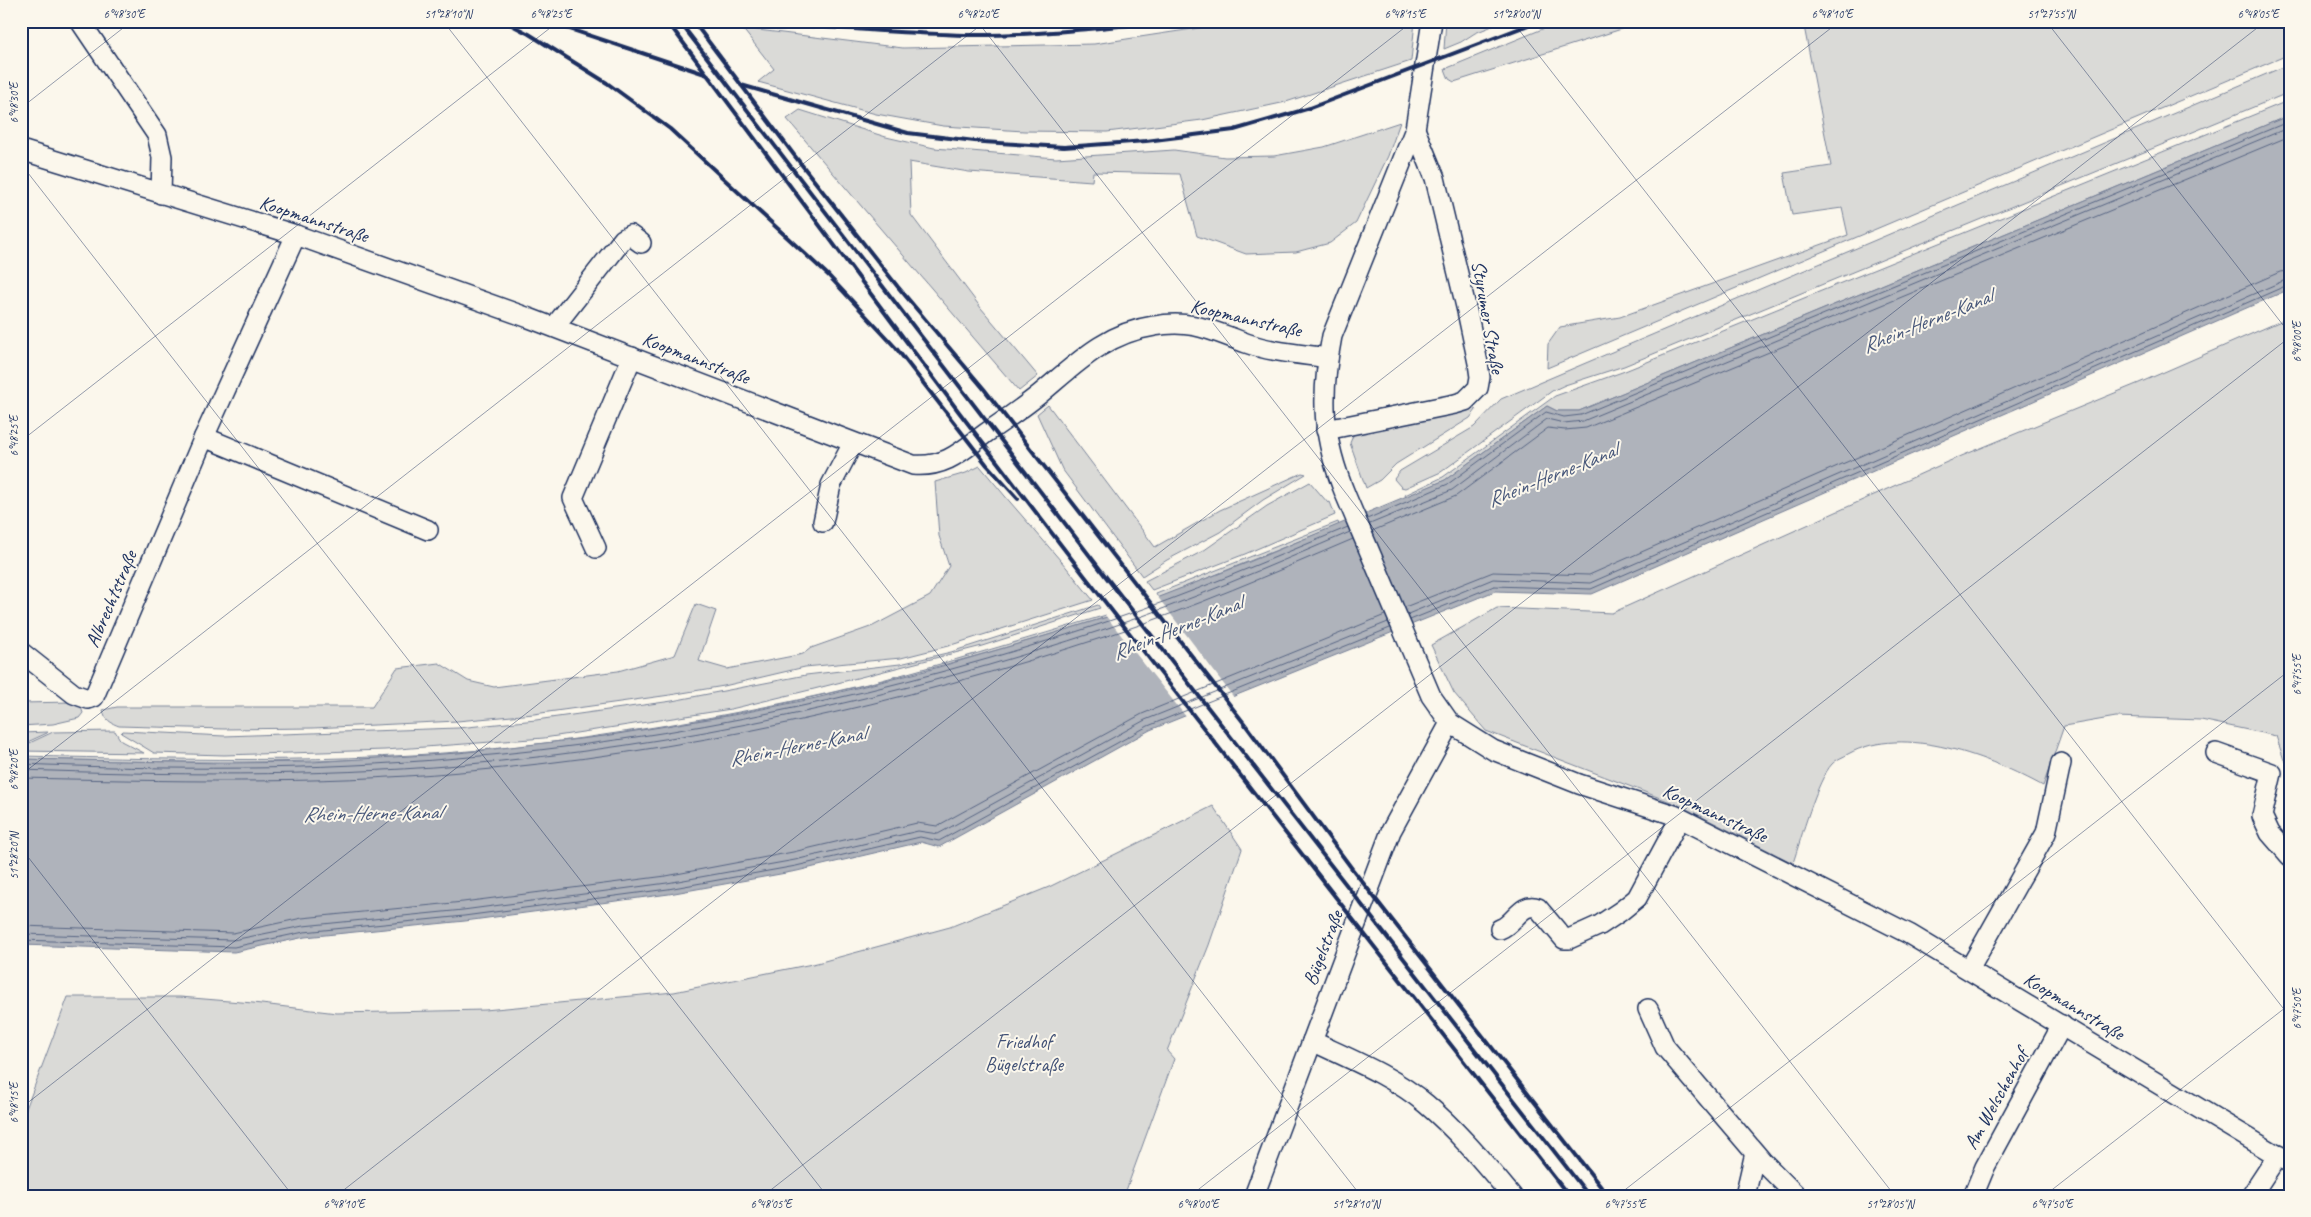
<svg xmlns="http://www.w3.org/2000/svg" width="2311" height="1217" font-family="Caveat,sans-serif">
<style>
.green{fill:#dadad7;stroke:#7a849a}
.water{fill:#afb3bb;stroke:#747e96}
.pier{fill:#fbf7ec}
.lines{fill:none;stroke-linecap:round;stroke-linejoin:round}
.shore{stroke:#566483;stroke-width:1}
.minor-casing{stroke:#1b2f5e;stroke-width:22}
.minor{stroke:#fbf7ec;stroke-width:19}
.rail{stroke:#1b2f5e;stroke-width:4}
.ticks{fill:none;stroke:#1b2f5e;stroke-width:1;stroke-opacity:0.45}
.labels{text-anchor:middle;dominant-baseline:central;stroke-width:4;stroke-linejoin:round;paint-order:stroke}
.street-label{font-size:20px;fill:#1b2f5e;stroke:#fbf7ec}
.park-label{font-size:20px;fill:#415176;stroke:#fbf7ec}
.water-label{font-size:21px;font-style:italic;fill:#47577a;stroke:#fbf7ec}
.neatline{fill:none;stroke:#1b2f5e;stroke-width:2}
.ticks-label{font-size:12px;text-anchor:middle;fill:#1b2f5e}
</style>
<rect width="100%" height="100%" fill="#fbf7ec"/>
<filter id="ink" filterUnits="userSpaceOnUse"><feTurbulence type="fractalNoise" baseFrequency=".02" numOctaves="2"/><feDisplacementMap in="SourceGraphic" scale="10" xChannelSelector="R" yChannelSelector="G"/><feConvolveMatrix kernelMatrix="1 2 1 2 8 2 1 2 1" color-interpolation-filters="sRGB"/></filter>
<g filter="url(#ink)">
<g class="green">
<path d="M 1245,21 L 1415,21 L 1411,61 L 1286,102 L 1202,120 L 1107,132 L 1024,131 L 943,126 L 876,114 L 758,82 L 774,69 L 742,28 L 903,48 L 1094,44 Z"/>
<path d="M 1446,21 L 1505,21 L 1475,33 L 1461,42 L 1444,49 Z"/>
<path d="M 1562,21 L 1647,21 L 1454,82 L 1449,79 L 1445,69 Z"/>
<path d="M 1803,21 L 2290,21 L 2290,54 L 1547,368 L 1548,344 L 1560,327 L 1620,317 L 1848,235 L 1842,208 L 1792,215 L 1784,173 L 1831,166 Z"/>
<path d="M 2290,64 L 2290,92 L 1624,366 L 1565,385 L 1552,391 L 1441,472 L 1405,488 L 1401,487 L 1394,479 L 1400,471 L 1474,427 L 1501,399 Z"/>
<path d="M 2290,100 L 2290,115 L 1579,411 L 1557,411 L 1547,406 L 1445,480 L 1406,497 L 1405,495 L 1443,477 L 1555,396 L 1625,371 Z"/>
<path d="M 800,110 L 886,137 L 934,148 L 1056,158 L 1174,150 L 1225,157 L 1274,156 L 1324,147 L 1400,122 L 1388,156 L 1356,223 L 1330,243 L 1296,252 L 1246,254 L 1197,236 L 1180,174 L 1093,172 L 1092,181 L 969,172 L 909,162 L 911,215 L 981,308 L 1038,376 L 1019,391 L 787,119 Z"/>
<path d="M 2290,317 L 2290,766 L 2284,760 L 2276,736 L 2201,720 L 2116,717 L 2064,726 L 2043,786 C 1992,758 1904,723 1848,754 C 1844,757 1836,759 1832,764 C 1817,780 1801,839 1793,863 L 1681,806 L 1486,731 L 1454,693 L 1431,645 L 1497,608 L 1612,613 L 1947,462 L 2139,383 Z"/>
<path d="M 1048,405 L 1155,547 L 1220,510 L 1302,473 L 1306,474 L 1263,500 L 1220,532 L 1167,560 L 1142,576 L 1062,469 L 1037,414 Z"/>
<path d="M 1471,407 L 1476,410 L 1470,418 L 1396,464 L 1380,480 L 1366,488 L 1350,443 L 1354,433 Z"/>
<path d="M 980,466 C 1017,512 1057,554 1093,600 L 948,646 L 901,658 L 805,667 L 724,686 L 670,695 L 534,714 L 457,721 L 313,728 L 224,729 L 119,726 C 111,723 105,720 103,710 L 117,707 L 372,707 L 397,668 L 439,663 L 468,681 L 494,687 L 618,671 L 675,655 L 696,604 L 716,611 L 699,661 L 727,669 L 803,654 L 811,648 L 873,626 L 930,596 L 949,566 L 939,536 L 935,482 L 966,473 Z"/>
<path d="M 1310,482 L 1328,503 L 1330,502 L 1335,515 L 1245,554 L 1152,590 L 1145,581 L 1203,551 L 1267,506 Z"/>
<path d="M 1338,522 L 1339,525 L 1158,598 L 1156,594 Z"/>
<path d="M 1098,605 L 1100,608 L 982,646 L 814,689 L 731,709 L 544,738 L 385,750 L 224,755 L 154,753 L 121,733 L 123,731 L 224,736 L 458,728 L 536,720 L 672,701 L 806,675 L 900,664 L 951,652 Z"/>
<path d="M 1106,615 L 1107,617 C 894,684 682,734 458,753 C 313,766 167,762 21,759 L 21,756 C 196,760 372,765 546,743 C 654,729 761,710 867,684 C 947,663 1026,639 1106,615 Z"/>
<path d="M 72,702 L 81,707 L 83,713 L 79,718 L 53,724 L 21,726 L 21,703 Z"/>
<path d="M 115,731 L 121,741 L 144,753 L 21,751 L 21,747 L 53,732 Z"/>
<path d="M 48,732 L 47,733 L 21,745 L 21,733 Z"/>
<path d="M 1213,806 L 1242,849 L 1209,945 L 1167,1051 L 1174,1059 L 1124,1196 L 21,1196 L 21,1122 L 68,997 L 180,997 L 253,1003 L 337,1013 L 485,1010 L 674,992 L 817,963 L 950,927 L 1049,887 Z"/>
</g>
<path class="water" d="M 2290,115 L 2290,289 L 1592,594 L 1495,591 L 1150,730 L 939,847 L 921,842 L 797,871 L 669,894 L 465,921 L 305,937 L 234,952 L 21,945 L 21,759 L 224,763 L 312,762 L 458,753 L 605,736 L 733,715 L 816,698 L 925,671 L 1045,636 L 1107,617 L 1249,562 L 1445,480 L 1547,406 L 1557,411 L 1579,411 Z"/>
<path class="pier" d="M 1157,596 L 1235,699 L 1187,718 L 1105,615 Z"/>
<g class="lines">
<g class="shore">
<path d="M 1367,519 L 1448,484 L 1546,412 L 1564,417 L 1581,415 L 2290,121"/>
<path d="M 1370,524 L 1452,490 L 1547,419 L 1564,423 L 1583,421 L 2290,127"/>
<path d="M 1372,531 L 1456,496 L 1548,428 L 1565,430 L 1586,428 L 2290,136"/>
<path d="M 1405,607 L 1493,572 L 1589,575 L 2280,272 L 2290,271"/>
<path d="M 1408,614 L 1493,579 L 1590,583 L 2290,278"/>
<path d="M 1410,620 L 1494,586 L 1591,589 L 2290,284"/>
<path d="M 21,764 C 167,770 313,771 458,758 C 679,740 896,692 1106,622 C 1188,595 1268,560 1348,527"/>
<path d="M 21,770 C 167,775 314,777 459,765 C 680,746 898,698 1108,628 C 1190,601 1270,566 1350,532"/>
<path d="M 21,778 C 168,781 314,785 460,772 C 682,753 899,705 1110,635 C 1193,608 1273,573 1353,539"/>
<path d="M 21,926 L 233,933 L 302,918 L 463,902 L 666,876 L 793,852 L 917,823 L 937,826 L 1142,714 L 1385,615"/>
<path d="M 21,934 L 233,940 L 303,926 L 463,910 L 667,883 L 795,860 L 918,831 L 938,834 L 1145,720 L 1388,622"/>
<path d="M 21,940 L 234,947 L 304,932 L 464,916 L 668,889 L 796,866 L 920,837 L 939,841 L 1148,726 L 1390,628"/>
</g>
<defs>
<g id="minor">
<path d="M 80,21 L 157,135 L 162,157 L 161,194"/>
<path d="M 1432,21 L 1415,129 L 1332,336 C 1320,398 1322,438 1346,496 L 1431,696 L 1450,723 L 1493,750 L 1579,784 L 1674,815 L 1909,934 L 2290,1163"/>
<path d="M 21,150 L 296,235 L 529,318 L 913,465 C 945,468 962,451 986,433 C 1005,420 1024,407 1041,393 C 1077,363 1106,333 1154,326 C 1192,319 1212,331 1246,343 C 1271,352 1301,354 1328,358"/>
<path d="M 554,327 L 623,239 L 630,235 L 641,243"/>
<path d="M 1326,430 L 1455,404 L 1465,401 L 1478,388 L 1480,377 L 1478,363 L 1467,311 L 1435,178 L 1415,129"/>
<path d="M 204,437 L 428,530"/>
<path d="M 823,522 L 831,485 L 853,443"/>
<path d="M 596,548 L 573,498 L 632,357"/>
<path d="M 21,652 L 74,694 L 88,699 L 94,697 L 204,437 L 296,235"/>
<path d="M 2216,753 L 2272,773 L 2262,816 L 2270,833 L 2290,856"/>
<path d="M 1500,929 C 1515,924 1521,901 1538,908 L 1564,939 L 1569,939 L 1600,925 L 1621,911 L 1637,898 L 1680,818"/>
<path d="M 1970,968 L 2046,833 L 2061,763"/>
<path d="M 1648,1009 L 1665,1047 L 1762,1161 L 1797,1196"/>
<path d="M 1312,1041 C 1350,1059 1393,1076 1426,1104 C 1458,1131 1485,1164 1512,1196"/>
<path d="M 1254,1196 L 1391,831 L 1450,723"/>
<path d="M 1745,1196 L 1755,1153"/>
<path d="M 1973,1196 L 1985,1167 L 2062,1025"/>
<path d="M 2251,1196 L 2278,1155"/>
</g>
</defs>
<use href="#minor" class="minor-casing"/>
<use href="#minor" class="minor"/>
<g class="rail">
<path d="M 504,21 L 529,34 L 607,83 L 670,129 L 828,275 L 896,348 L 987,465 L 1018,499"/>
<path d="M 546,21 L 708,75"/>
<path d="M 667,21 L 959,412 L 1084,575 L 1569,1196"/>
<path d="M 679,21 L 1103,573 L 1589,1196"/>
<path d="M 693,21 L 794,155 L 898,287 L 984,389 L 1244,723 L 1353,870 L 1608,1196"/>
<path d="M 746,21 C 819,27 892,33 966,35 C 1034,36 1103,27 1171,21"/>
<path d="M 741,85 L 908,133 L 983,142 L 1064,147 L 1146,141 L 1234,130 L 1310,108 L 1539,21"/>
</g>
</g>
</g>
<path class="ticks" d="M 443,21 L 1361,1196M 977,21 L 1895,1196M 1512,21 L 2290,1017M 2046,21 L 2290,334M 21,108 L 132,21M 21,164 L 827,1196M 21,441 L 559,21M 21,775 L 986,21M 21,848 L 293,1196M 21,1108 L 1413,21M 336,1196 L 1840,21M 763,1196 L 2266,21M 1190,1196 L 2290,337M 1617,1196 L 2290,670M 2044,1196 L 2290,1004"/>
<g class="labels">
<g class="street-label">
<text transform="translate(314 219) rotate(18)">Koopmannstraße</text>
<text transform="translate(1488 317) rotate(80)">Styrumer Straße</text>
<text transform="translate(1246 318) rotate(13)">Koopmannstraße</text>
<text transform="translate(696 358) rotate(21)">Koopmannstraße</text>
<text transform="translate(111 599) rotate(-67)">Albrechtstraße</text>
<text transform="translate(1715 813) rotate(25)">Koopmannstraße</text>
<text transform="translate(1323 948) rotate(-69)">Bügelstraße</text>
<text transform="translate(2074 1006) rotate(31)">Koopmannstraße</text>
<text transform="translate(1996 1099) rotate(-61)">Am Welschenhof</text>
</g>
<g class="park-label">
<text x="1024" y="1041">Friedhof<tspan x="1024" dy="23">Bügelstraße</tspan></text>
</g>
<g class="water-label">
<text transform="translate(1927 321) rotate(-22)">Rhein-Herne-Kanal</text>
<text transform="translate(1552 475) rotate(-22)">Rhein-Herne-Kanal</text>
<text transform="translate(1177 628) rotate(-22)">Rhein-Herne-Kanal</text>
<text transform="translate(797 746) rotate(-11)">Rhein-Herne-Kanal</text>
<text transform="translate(372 813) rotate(-1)">Rhein-Herne-Kanal</text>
</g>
</g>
<rect width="2311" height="1217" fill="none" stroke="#fbf7ec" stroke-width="55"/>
<rect x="28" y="28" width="2256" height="1162" class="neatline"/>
<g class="ticks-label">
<text x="124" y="18">6°48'30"E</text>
<text x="448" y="18">51°28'10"N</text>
<text x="551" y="18">6°48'25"E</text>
<text x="978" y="18">6°48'20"E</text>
<text x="1405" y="18">6°48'15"E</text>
<text x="1516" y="18">51°28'00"N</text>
<text x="1832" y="18">6°48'10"E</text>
<text x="2051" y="18">51°27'55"N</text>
<text x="2258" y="18">6°48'05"E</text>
<text transform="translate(14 103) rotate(-90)" y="4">6°48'30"E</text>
<text transform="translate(2297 342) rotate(-90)" y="4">6°48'00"E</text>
<text transform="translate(14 436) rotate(-90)" y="4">6°48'25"E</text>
<text transform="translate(2297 675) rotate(-90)" y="4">6°47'55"E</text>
<text transform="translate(14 770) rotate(-90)" y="4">6°48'20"E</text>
<text transform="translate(14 856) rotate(-90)" y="4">51°28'20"N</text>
<text transform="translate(2297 1009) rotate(-90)" y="4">6°47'50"E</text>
<text transform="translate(14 1103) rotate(-90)" y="4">6°48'15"E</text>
<text x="344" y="1208">6°48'10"E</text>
<text x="771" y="1208">6°48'05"E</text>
<text x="1198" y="1208">6°48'00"E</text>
<text x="1356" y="1208">51°28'10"N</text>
<text x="1625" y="1208">6°47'55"E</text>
<text x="1890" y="1208">51°28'05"N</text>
<text x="2052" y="1208">6°47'50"E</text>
</g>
</svg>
